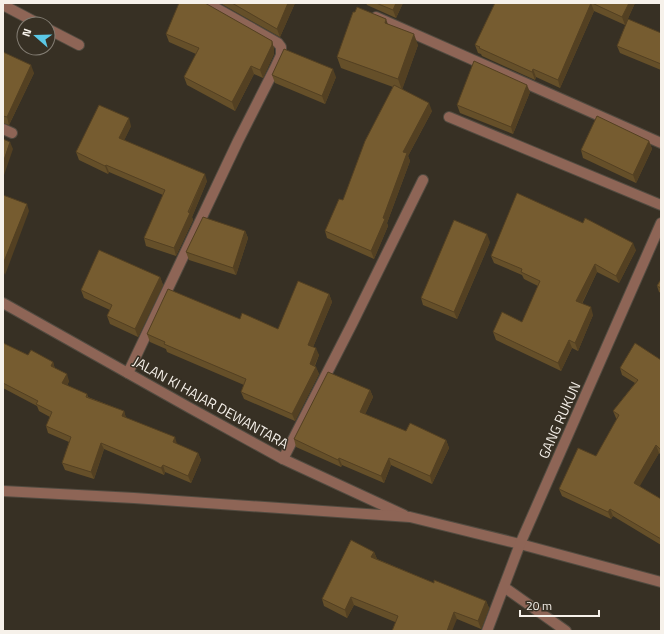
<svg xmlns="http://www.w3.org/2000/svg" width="664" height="634" font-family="'Titillium Web',sans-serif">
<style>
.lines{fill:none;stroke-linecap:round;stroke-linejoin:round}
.minor-casing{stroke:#524b40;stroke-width:12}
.minor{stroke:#8e6556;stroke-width:10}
.wall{fill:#654f29}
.shaded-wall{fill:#534022}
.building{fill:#765c30;stroke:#534022}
.labels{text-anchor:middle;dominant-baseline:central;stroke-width:3;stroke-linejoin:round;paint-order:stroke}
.street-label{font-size:14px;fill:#f6f1ea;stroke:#373024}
</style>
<rect width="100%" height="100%" fill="#373024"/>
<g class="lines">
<defs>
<g id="minor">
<path d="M 3,5 L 39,24"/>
<path d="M 376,17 L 661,143"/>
<path d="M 48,29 L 79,45"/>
<path d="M 449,117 L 661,205"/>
<path d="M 3,129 L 12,133"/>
<path d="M 3,303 L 190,408 L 283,459 L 404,515"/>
<path d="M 128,373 L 238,141 L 275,68 L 281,55 L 281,47 L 278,43 L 207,3"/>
<path d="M 283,459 L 352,324 L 423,180"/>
<path d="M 3,491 L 134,498 L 410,517 L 520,544 L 661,582"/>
<path d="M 504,587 L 566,631"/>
<path d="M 487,631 L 520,544 L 661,223"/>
</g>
</defs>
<use href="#minor" class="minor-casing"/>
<use href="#minor" class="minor"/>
</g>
<g class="wall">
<path d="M 220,3 L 295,3 L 280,37 Z"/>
<path d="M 366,3 L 403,3 L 396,18 L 367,5 Z"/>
<path d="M 495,3 L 635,3 L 625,25 L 594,11 L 560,88 L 536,77 L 535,80 L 482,56 L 481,54 L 478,53 L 475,45 Z"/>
<path d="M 388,24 L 418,45 L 402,89 L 432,111 L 408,156 L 410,161 L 387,223 L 388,226 L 374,259 L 327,238 L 325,231 L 343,200 L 393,87 L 341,68 L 337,57 Z"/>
<path d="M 661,33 L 661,70 L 620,53 L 617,46 Z"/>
<path d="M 166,34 L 272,41 L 274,49 L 274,54 L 263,78 L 254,74 L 235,111 L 187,85 L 184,77 L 196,54 L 169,42 Z"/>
<path d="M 3,52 L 34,73 L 9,125 L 3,123 Z"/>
<path d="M 272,75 L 336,77 L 325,104 L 275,83 Z"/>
<path d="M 530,92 L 513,134 L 460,113 L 457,105 Z"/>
<path d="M 131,126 L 124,140 L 207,181 L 192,217 L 193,220 L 176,256 L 146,246 L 144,238 L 163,195 L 109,172 L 108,174 L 79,160 L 76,152 Z"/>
<path d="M 649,141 L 652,149 L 636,183 L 583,158 L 581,150 Z"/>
<path d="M 245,231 L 248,238 L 236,275 L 189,260 L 186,252 Z"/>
<path d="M 490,242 L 457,319 L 423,305 L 421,298 Z"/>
<path d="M 636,250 L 619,283 L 597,272 L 582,304 L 593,315 L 578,351 L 572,348 L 561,371 L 496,340 L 493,332 L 522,322 L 538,286 L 524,279 L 522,275 L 494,263 L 491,256 Z"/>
<path d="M 160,277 L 163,285 L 138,337 L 110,324 L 107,316 L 110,310 L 84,298 L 81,290 Z"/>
<path d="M 661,279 L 661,293 L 659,292 L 657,286 Z"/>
<path d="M 329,294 L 332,302 L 313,347 L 319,355 L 315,366 L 319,374 L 295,421 L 244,399 L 241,392 L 244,385 L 167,352 L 166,349 L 150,342 L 147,334 L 240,319 L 278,329 Z"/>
<path d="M 3,343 L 28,355 L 53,362 L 55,369 L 69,381 L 67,386 L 87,394 L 88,397 L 124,411 L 126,418 L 177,444 L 198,453 L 201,460 L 191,483 L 165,472 L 164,475 L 104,449 L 94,479 L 65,470 L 62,463 L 69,442 L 48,433 L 46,426 L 50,417 L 39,411 L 37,406 L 3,388 Z"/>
<path d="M 661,360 L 661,455 L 659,453 L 639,486 L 661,499 L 661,545 L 613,516 L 611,519 L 562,496 L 559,489 L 596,456 L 617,419 L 616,418 L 613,411 L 635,383 L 622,375 L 620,368 Z"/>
<path d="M 370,390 L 373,397 L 365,414 L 406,431 L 446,440 L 449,448 L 432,484 L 391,465 L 384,483 L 342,465 L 341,467 L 296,447 L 294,439 Z"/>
<path d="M 374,552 L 377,559 L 434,583 L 486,601 L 489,608 L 481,629 L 457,619 L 395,622 L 354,605 L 347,618 L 324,606 L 322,599 Z"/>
</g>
<g class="shaded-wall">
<path d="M 288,3 L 295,3 L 280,37 L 277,29 Z"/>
<path d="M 396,3 L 403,3 L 396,18 L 393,10 Z"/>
<path d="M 591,3 L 594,11 L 560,88 L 558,80 Z"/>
<path d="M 629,3 L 635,3 L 625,25 L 622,17 Z"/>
<path d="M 386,19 L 390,30 L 385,23 Z"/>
<path d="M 414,34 L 418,45 L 402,90 L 398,79 Z"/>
<path d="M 272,41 L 274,49 L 274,54 L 263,78 L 260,70 Z"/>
<path d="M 31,65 L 34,73 L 9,125 L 7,117 Z"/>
<path d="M 251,66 L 254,74 L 235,111 L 232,102 Z"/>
<path d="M 333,69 L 336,77 L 325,104 L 322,96 Z"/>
<path d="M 533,69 L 536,77 L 535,80 L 532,72 Z"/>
<path d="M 527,85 L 530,92 L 513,134 L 511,127 Z"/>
<path d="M 429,103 L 432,111 L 408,156 L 410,161 L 387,223 L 388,226 L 374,259 L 371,251 L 383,218 L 403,152 Z"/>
<path d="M 129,118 L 131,126 L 122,145 L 119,138 Z"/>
<path d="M 649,141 L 652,149 L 636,183 L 633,175 Z"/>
<path d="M 10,142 L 13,149 L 3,178 L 3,163 Z"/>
<path d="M 106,165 L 109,172 L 108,174 L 105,166 Z"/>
<path d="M 205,174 L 207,181 L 192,217 L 193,220 L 176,256 L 174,248 Z"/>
<path d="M 27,204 L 29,211 L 5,275 L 3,270 L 3,264 Z"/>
<path d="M 245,231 L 248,238 L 236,275 L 233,268 Z"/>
<path d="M 487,234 L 490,242 L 457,319 L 454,312 Z"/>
<path d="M 633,243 L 636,250 L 619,283 L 616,276 Z"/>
<path d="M 595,264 L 597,272 L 579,309 L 576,301 Z"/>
<path d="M 160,277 L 163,285 L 138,337 L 135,329 Z"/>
<path d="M 329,294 L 332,302 L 311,352 L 308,345 Z"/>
<path d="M 591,307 L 593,315 L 578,351 L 575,343 Z"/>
<path d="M 569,340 L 572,348 L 561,371 L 558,363 Z"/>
<path d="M 316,348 L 319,355 L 312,371 L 310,364 Z"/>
<path d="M 53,362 L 55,369 L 51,366 Z"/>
<path d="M 316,367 L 319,374 L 295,421 L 292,414 Z"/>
<path d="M 67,374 L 69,381 L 65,390 L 62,383 Z"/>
<path d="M 370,390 L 373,397 L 363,419 L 360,412 Z"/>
<path d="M 124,411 L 126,418 L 122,416 Z"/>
<path d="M 175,437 L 177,444 L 173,442 Z"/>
<path d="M 446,440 L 449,448 L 432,484 L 430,476 Z"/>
<path d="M 101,443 L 104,449 L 94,479 L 91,472 Z"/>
<path d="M 656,445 L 659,453 L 637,491 L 634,483 Z"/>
<path d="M 198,453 L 201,460 L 191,483 L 188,476 Z"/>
<path d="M 339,458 L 342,465 L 341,467 L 338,460 Z"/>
<path d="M 389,458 L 391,465 L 384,483 L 381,476 Z"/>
<path d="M 163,465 L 165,472 L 164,475 L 161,468 Z"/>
<path d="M 610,509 L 613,516 L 611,519 L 608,512 Z"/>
<path d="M 374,552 L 377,559 L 371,557 Z"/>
<path d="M 351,597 L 354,605 L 347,618 L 345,610 Z"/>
<path d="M 486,601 L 489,608 L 481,629 L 478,621 Z"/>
<path d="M 454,612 L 457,619 L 452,631 L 447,631 Z"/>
</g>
<g class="building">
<path d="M 179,3 L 205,3 L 272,41 L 272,45 L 260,70 L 251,66 L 232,102 L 184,77 L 199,48 L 166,34 Z"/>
<path d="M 232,3 L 288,3 L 277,29 Z"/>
<path d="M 376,3 L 396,3 L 393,10 Z"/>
<path d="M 495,3 L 591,3 L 558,80 L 533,69 L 532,72 L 479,48 L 480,47 L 475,45 Z"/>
<path d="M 592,3 L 629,3 L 622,17 Z"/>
<path d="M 357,7 L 386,19 L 385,23 L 414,34 L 398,79 L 337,57 L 353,12 L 355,12 Z"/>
<path d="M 628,19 L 661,33 L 661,64 L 617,46 Z"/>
<path d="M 284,49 L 333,69 L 322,96 L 272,75 Z"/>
<path d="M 3,52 L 31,65 L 7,117 L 3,116 Z"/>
<path d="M 474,61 L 527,85 L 511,127 L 457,105 Z"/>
<path d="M 394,85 L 429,103 L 403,152 L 407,153 L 383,218 L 385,219 L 371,251 L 325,231 L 339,199 L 343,200 L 365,141 Z"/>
<path d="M 99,105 L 129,118 L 119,138 L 205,174 L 188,212 L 190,213 L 174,248 L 144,238 L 165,190 L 106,165 L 105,166 L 76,152 Z"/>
<path d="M 597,116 L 649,141 L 633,175 L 581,150 Z"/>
<path d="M 3,139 L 10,142 L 3,163 Z"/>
<path d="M 517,193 L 583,223 L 585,218 L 633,243 L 616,276 L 595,264 L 576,301 L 591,307 L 575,343 L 569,340 L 558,363 L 493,332 L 502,312 L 522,322 L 540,281 L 521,272 L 522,269 L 491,256 Z"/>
<path d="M 3,195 L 27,204 L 3,264 Z"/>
<path d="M 203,217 L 245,231 L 233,268 L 186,252 Z"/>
<path d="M 454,220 L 487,234 L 454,312 L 421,298 Z"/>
<path d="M 99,250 L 160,277 L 135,329 L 107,316 L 112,305 L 81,290 Z"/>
<path d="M 661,279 L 661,288 L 657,286 Z"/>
<path d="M 298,281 L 329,294 L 308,345 L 316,348 L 310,364 L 316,367 L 292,414 L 241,392 L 246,379 L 164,344 L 165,342 L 147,334 L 168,289 L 240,319 L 242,313 L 278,329 Z"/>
<path d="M 3,343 L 28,355 L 31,350 L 53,362 L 51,366 L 67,374 L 62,383 L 87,394 L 86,397 L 124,411 L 122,416 L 175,437 L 173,442 L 198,453 L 188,476 L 163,465 L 161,468 L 101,443 L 91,472 L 62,463 L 71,437 L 46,426 L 52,412 L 36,404 L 38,401 L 3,383 Z"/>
<path d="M 635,343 L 661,360 L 661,450 L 656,445 L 634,483 L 661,499 L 661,539 L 610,509 L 608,512 L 559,489 L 578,448 L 596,456 L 619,415 L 613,411 L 638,380 L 620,368 Z"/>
<path d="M 328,372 L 370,390 L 360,412 L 406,431 L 410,423 L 446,440 L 430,476 L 389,458 L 381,476 L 339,458 L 338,460 L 294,439 Z"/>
<path d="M 351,540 L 374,552 L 371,557 L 434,583 L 434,580 L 486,601 L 478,621 L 454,612 L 447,631 L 392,631 L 398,616 L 351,597 L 345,610 L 322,599 Z"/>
</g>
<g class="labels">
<g class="street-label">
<text transform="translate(211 402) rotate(29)">JALAN KI HAJAR DEWANTARA</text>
<text transform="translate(559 420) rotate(-66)">GANG RUKUN</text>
</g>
</g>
<rect width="664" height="634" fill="none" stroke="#f6f1ea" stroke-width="8"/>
<g transform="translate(36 36) rotate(290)"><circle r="19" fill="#373024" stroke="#837d73"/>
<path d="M0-3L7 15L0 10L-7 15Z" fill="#5bc8e6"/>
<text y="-6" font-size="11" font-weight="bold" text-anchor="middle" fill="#f6f1ea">N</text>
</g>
<path d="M520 610v6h79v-6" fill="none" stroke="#f6f1ea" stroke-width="2"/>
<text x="526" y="610" font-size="12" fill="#f6f1ea" stroke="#373024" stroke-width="3" paint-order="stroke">20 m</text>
</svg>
